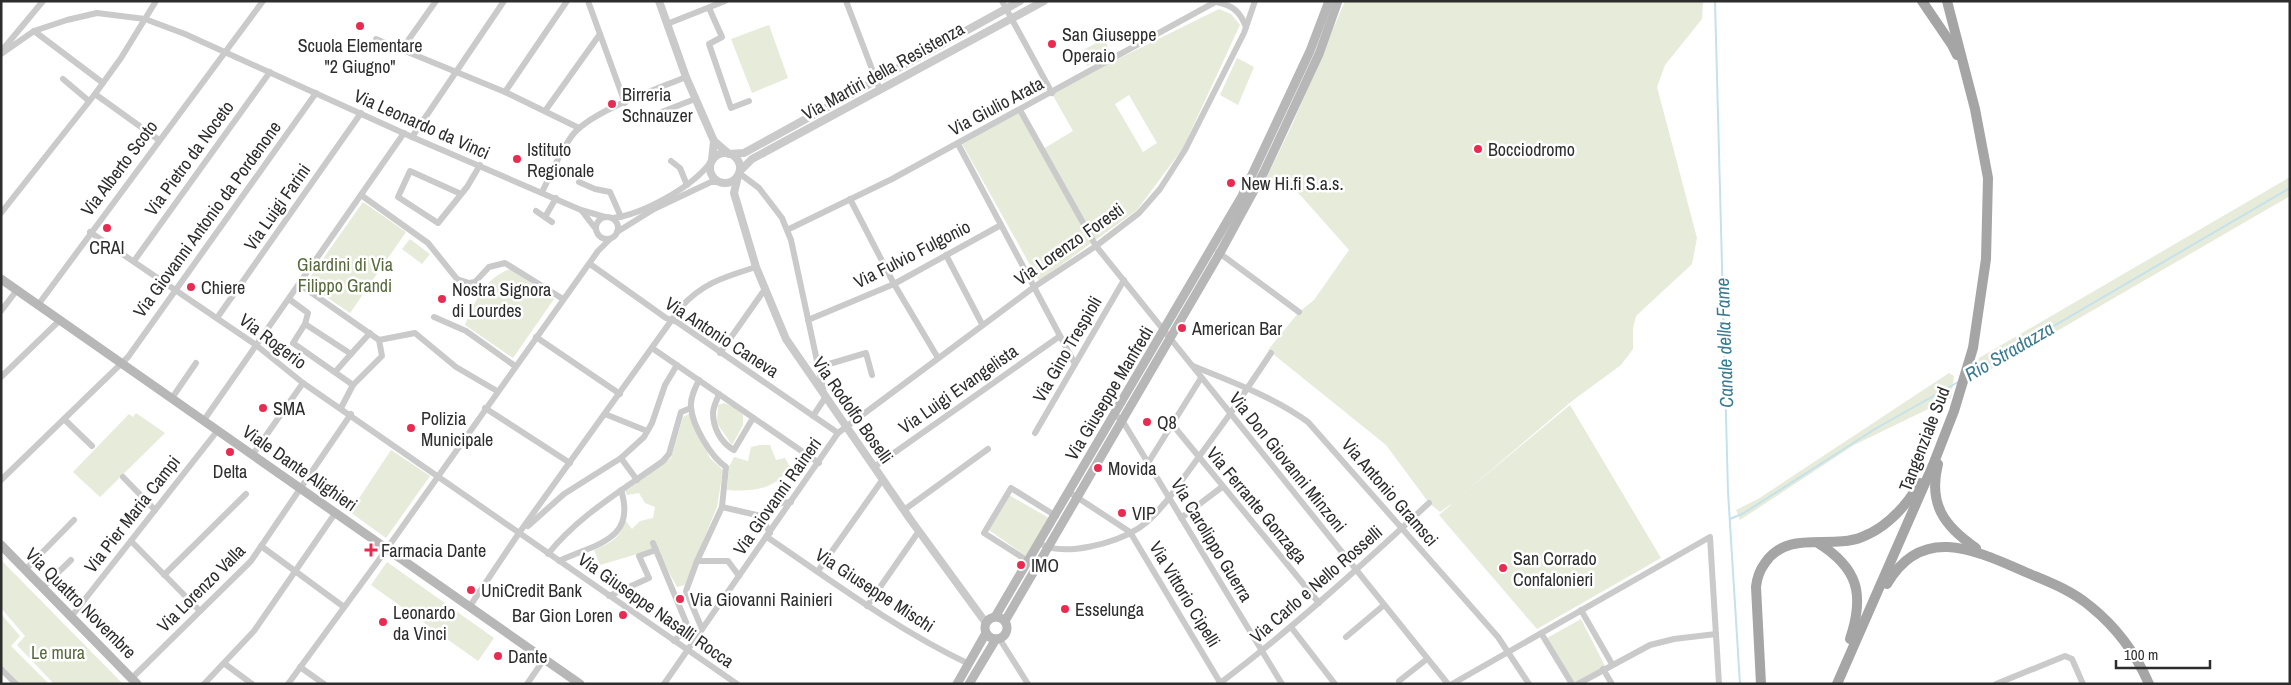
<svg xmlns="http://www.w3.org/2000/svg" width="2291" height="685" font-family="'Archivo Narrow',sans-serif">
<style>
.green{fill:#e6ebda;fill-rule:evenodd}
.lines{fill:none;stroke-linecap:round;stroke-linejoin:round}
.stream{stroke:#c5e2ec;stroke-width:2}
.minor{stroke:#cacaca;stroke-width:6}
.tertiary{stroke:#cacaca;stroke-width:8}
.secondary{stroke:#b7b7b7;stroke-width:9}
.primary{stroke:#a5a5a5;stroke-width:10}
.poi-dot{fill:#e92a51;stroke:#fff;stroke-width:2}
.labels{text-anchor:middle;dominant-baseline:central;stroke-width:5;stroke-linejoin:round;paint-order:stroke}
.poi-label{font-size:18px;fill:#2d2d2d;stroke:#fff;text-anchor:start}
.street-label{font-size:18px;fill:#2d2d2d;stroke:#fff}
.park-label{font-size:18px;fill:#566a3a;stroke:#fff}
.water-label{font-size:19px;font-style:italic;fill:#397b91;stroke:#fff}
</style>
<rect width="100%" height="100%" fill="#fff"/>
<g class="green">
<path d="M 1345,1 L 1703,1 L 1702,19 L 1665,65 L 1657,87 L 1697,238 L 1692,264 L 1636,316 L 1633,328 L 1633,349 L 1621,365 L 1572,401 L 1464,493 L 1570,405 L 1661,558 L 1537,629 L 1439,515 L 1454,502 L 1440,512 L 1429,503 L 1386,445 L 1268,350 L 1299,312 L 1314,300 L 1349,250 L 1302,197 L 1284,180 L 1264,183 L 1292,125 Z"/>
<path d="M 1219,9 L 1231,14 L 1240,25 L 1183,148 L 1137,210 L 1039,281 L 961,142 L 1018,110 L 1043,149 L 1073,131 L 1051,92 ZM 1129,95 L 1157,143 L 1143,152 L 1115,104 Z"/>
<path d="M 769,25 L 788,78 L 752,93 L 731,39 Z"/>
<path d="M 1104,39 L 1111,53 L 1087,66 L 1079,52 Z"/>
<path d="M 1237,58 L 1254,67 L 1238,105 L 1220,95 Z"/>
<path d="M 2290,177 L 2290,196 L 1971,381 L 1979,358 Z"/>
<path d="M 363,202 L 406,232 L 350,313 L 306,283 Z"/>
<path d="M 410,239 L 430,254 L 422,264 L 402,249 Z"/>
<path d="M 510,269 L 554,299 L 513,358 L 465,325 C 475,301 484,279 510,269 Z"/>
<path d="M 1949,373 L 1954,376 L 1951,398 L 1854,445 L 1740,520 L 1736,510 L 1758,499 Z"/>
<path d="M 724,403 L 734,407 L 743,415 L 743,425 L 732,445 L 717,423 L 718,405 Z"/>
<path d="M 136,413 L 165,433 L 100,497 L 73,472 L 129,414 L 133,417 Z"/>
<path d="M 689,414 L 710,458 L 723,470 L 717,507 L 685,585 L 677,587 L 654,545 L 654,549 L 600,565 L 594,550 C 610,543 621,539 625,520 L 632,529 L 640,521 L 653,518 L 655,507 L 645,503 L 639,493 L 627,495 L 625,491 L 671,458 L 683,417 Z"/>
<path d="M 760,445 L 770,445 L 776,460 L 785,458 L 790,467 C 775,490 752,492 727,490 L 729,467 L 734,457 L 748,461 L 751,447 Z"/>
<path d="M 391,450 L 430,476 L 386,538 L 350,512 Z"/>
<path d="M 1009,495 L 1049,518 L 1026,556 L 989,530 Z"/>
<path d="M 1,560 L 123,684 L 54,684 L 17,645 L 25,636 L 1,608 Z"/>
<path d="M 387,562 L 494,638 L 478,661 L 371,585 Z"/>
<path d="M 1,614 L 20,636 L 11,646 L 49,684 L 18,684 L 1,668 Z"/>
<path d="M 1581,619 L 1605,666 L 1575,684 L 1547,638 Z"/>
</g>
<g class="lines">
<g class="stream">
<path d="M 1715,1 L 1728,492 L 1740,684"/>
<path d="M 1968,376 L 2290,188"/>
<path d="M 1730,519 L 1744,513 L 1875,429 L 1960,381"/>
</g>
<g class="minor">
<path d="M 588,1 L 625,103"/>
<path d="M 846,1 L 880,90"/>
<path d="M 1002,1 L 1052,93"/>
<path d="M 1216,2 C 1232,5 1240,11 1246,27"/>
<path d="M 709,8 L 722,37 L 709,44 L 731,108 L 749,101"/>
<path d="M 667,24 L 725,1"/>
<path d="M 34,31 L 103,83"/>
<path d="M 376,39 L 505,92 L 579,128"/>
<path d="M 4,48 L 43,1"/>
<path d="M 402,49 L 436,1"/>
<path d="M 1,54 L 34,31 L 67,20 L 97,13 L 145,19 L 185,34 L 412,137 L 581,210 L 605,217"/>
<path d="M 63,79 L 89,101"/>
<path d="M 505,92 L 567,1"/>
<path d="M 95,94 L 159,140"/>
<path d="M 1020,110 L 1096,246 L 1448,684"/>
<path d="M 545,111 L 600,34"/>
<path d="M 654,115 L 695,99"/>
<path d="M 412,137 L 504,1"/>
<path d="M 958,144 L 1075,364"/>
<path d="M 671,161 L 680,168 L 687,185"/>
<path d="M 739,173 L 759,188 L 782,218 L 791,240 L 825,398 L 813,416"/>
<path d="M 579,182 L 595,189 L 610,192 L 621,217"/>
<path d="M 542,192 C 551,174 559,154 571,137 C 588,112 657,89 686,77"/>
<path d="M 461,194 L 410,171 L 398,197 L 438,223 L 467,187 L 480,165"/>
<path d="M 361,195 L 428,243 L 457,279 L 469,283 L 475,282 L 489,267 L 505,263 L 563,299"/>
<path d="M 850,199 L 894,284 L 938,358"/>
<path d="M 536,211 L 552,222"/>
<path d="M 582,211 L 595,228"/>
<path d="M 1,213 L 95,94 L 121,58 L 156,1"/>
<circle cx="607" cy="228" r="11"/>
<path d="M 545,217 L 556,198"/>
<path d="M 612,218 C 642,215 692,187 710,163"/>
<path d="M 787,230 L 892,179 L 1217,1"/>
<path d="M 90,232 L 256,345 L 303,383 L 737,684"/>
<path d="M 617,232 L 654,209 L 711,182 L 718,182"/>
<path d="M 1218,252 L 1299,312"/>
<path d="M 946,255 L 982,324"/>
<path d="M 134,261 L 270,72"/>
<path d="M 590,264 L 666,318 L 677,322 L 838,433"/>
<path d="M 299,284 L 379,340 L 415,333 L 456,367 L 497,391"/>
<path d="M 289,299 L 308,313 L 305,324"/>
<path d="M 38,305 L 263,1"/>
<path d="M 1,311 L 17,290"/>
<path d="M 434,317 L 466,331 L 515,366"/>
<path d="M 217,318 L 361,113"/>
<path d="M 808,320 L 894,284 L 1001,225"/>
<path d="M 536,337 L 620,394"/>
<path d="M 652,348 L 819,463"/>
<path d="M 720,353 L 765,289"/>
<path d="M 351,354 L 370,333"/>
<path d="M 1193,366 C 1233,382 1273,397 1308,422 L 1498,637 L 1529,684"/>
<path d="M 819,367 L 866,353 L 872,375"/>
<path d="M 336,371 L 351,354 L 305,324 L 293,343 L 353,385"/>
<path d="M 1,377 L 60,320"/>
<path d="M 719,394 C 717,400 713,407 713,413 C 713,428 721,443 734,450 L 753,418"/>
<path d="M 172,398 L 196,363"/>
<path d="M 341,408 L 353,385 L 382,356 L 379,340"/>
<path d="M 485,408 L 570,463"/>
<path d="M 605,414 L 647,431"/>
<path d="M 1115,415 L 1122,420 L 1282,684"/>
<path d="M 64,419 L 92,446"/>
<path d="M 204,420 L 404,133"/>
<path d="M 1172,424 L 1319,603"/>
<path d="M 1035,433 L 1124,280"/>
<path d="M 253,454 L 303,383"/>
<path d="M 621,458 L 637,480"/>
<path d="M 1148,463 L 1201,378"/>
<path d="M 874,467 L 1060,336"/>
<path d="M 123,477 L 155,510"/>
<path d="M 1,480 L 128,357 L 316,93"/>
<path d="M 1069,492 L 1130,532 L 1221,684"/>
<path d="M 722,507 L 761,516 L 770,533"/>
<path d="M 904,510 L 988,449"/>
<path d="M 761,516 C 770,506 779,502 791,502"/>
<path d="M 1181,518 L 1222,487"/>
<path d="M 528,526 L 564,494 L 621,458 L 644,437 L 652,423 L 665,385 L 677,365"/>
<path d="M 767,537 C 833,582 896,629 969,664"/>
<path d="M 131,541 L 200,611"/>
<path d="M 653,543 L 688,627 L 674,641"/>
<path d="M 1039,543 C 1063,558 1116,543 1139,528 C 1151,520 1160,509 1169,498 L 1230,414 L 1271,353"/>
<path d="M 261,546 L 344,607"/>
<path d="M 548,554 C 579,515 623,490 663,461 L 669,454 L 681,412 L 691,408"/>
<path d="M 559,561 C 594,544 637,541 621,490"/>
<path d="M 697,561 L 722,507 L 726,467 C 711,457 692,425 691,407 C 690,398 695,388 699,380"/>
<path d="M 1028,561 L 984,533 L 1011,488 L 1056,516"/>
<path d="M 25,570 L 74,520"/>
<path d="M 818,571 L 883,479"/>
<path d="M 164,575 L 246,494"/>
<path d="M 42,588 L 71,560"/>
<path d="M 609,596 L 649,578 L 639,556 L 656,550"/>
<path d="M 470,606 L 519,533 L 681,307 C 704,282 725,277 756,267"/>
<path d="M 867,606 L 919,531"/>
<path d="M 1581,610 L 1612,664"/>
<path d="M 71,617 L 218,430"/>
<path d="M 1291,627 L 1335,684"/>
<path d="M 702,629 L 686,591 L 697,561 L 728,561 L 739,576"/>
<path d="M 1541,633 L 1572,684"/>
<path d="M 1346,637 L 1384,605"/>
<path d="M 999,638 L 1028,684"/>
<path d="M 225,664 L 252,684"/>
<path d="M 300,667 L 324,684"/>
<path d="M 1,669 L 16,684"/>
<path d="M 1603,669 L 1612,684"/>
<path d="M 132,678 L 251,561 L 351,414"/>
<path d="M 1399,681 L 1427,659"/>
<path d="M 204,684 L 254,631 L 336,512"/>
<path d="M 288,684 L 381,557 L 598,251 L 610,239"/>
<path d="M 527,684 L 545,658"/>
<path d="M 664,684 L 838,433 L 1034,287 L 1096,246 L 1139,213 L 1160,189 L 1185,150 L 1244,33 L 1255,1"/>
<path d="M 1219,684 C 1293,628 1361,566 1429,503"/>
<path d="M 1452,684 L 1710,537 L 1719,684"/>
<path d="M 1578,684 L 1650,645 L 1674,639 L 1716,634"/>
<path d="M 1996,684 L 2065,656 L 2072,659 L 2083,684"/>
</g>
<g class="tertiary">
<path d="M 659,1 L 686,77 L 714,141 L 712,160"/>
<path d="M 714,141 L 729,154 L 744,153 L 1020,1"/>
<circle cx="725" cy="168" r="15"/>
<path d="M 740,171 L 752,159 L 1044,1"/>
<path d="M 738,176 L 734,193 L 756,267 L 786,339 L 910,519 L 986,623"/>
</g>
<g class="secondary">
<path d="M 1,279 L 580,684"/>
<path d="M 1,545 L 137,684"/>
<path d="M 995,617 L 1242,196 L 1310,51 L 1329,1"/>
<circle cx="996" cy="628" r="11"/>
<path d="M 1005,621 L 1221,251 L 1264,172 L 1319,54 L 1338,1"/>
<path d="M 957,684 L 986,633"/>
<path d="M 969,684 L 996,639"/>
</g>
<g class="primary">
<path d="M 1922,1 L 1952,45 L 1957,55"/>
<path d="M 1938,464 C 1928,504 1944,526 1976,548"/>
<path d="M 1818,543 C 1858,568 1865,594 1850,639"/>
<path d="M 1887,584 C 1921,525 1973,549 2023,571 C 2046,581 2070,589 2090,606 C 2115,626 2136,654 2149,684"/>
<path d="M 1761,684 L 1756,587 C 1757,577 1759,571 1765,563 C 1788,529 1829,550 1862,537 C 1888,527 1906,506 1920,483"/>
<path d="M 1837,684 L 1933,465 L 1954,411 L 1973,348 L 1986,259 L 1988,178 L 1975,109 L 1947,1"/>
</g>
</g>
<g class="poi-dot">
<circle cx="360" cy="26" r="5"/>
<circle cx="1052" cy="44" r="5"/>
<circle cx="612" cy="104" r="5"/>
<circle cx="1478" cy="149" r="5"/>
<circle cx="517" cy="159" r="5"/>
<circle cx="1231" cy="183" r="5"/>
<circle cx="107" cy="228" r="5"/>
<circle cx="191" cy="287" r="5"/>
<circle cx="442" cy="299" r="5"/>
<circle cx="1182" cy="328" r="5"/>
<circle cx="263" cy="408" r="5"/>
<circle cx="1147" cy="422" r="5"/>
<circle cx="411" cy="428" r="5"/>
<circle cx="230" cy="452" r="5"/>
<circle cx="1098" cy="468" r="5"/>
<circle cx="1122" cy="513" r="5"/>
<path d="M368.5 542.5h5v5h5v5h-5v5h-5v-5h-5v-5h5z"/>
<circle cx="1021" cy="565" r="5"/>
<circle cx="1503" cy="568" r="5"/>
<circle cx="471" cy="590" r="5"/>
<circle cx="680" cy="599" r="5"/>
<circle cx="1065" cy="609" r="5"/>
<circle cx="623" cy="615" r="5"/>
<circle cx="383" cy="622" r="5"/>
<circle cx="498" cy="656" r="5"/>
</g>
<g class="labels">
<g class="poi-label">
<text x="1062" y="34">San Giuseppe<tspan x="1062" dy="21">Operaio</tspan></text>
<text x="360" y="45" text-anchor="middle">Scuola Elementare<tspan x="360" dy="21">"2 Giugno"</tspan></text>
<text x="622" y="94">Birreria<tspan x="622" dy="21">Schnauzer</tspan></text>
<text x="527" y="149">Istituto<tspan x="527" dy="21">Regionale</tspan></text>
<text x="1488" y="149">Bocciodromo</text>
<text x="1241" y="183">New Hi.fi S.a.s.</text>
<text x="107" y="247" text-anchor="middle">CRAI</text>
<text x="201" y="287">Chiere</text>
<text x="452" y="289">Nostra Signora<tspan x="452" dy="21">di Lourdes</tspan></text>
<text x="1192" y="328">American Bar</text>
<text x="273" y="408">SMA</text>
<text x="421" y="418">Polizia<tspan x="421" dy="21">Municipale</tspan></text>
<text x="1157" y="422">Q8</text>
<text x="1108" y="468">Movida</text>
<text x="230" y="471" text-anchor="middle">Delta</text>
<text x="1132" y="513">VIP</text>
<text x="381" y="550">Farmacia Dante</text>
<text x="1513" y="558">San Corrado<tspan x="1513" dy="21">Confalonieri</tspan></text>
<text x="1031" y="565">IMO</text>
<text x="481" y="590">UniCredit Bank</text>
<text x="690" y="599">Via Giovanni Rainieri</text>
<text x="1075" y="609">Esselunga</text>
<text x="393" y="612">Leonardo<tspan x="393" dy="21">da Vinci</tspan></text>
<text x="613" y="615" text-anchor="end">Bar Gion Loren</text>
<text x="508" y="656">Dante</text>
</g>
<g class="street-label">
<text transform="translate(883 71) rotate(-29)">Via Martiri della Resistenza</text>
<text transform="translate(996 106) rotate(-28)">Via Giulio Arata</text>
<text transform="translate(422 124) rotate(24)">Via Leonardo da Vinci</text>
<text transform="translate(189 158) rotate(-54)">Via Pietro da Noceto</text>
<text transform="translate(119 168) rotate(-53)">Via Alberto Scoto</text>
<text transform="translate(277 207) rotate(-55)">Via Luigi Farini</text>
<text transform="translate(207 219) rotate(-54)">Via Giovanni Antonio da Pordenone</text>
<text transform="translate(1069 244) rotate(-35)">Via Lorenzo Foresti</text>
<text transform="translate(912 254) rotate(-27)">Via Fulvio Fulgonio</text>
<text transform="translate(722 337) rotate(33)">Via Antonio Caneva</text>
<text transform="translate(273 341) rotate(37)">Via Rogerio</text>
<text transform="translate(1067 349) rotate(-60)">Via Gino Trespioli</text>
<text transform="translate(958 389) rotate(-35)">Via Luigi Evangelista</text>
<text transform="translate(1109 393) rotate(-59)">Via Giuseppe Manfredi</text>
<text transform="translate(853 410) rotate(55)">Via Rodolfo Boselli</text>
<text transform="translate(1924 439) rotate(-69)">Tangenziale Sud</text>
<text transform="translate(1288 462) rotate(51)">Via Don Giovanni Minzoni</text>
<text transform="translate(300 468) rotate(35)">Viale Dante Alighieri</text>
<text transform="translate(1390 492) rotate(49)">Via Antonio Gramsci</text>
<text transform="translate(777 496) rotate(-55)">Via Giovanni Raineri</text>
<text transform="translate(1257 505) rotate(50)">Via Ferrante Gonzaga</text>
<text transform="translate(132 514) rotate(-52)">Via Pier Maria Campi</text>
<text transform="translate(1212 540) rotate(59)">Via Carolippo Guerra</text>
<text transform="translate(1316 584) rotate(-41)">Via Carlo e Nello Rosselli</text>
<text transform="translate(201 588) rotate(-45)">Via Lorenzo Valla</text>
<text transform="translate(875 590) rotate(33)">Via Giuseppe Mischi</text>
<text transform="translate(1185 594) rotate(59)">Via Vittorio Cipelli</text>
<text transform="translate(81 603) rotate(45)">Via Quattro Novembre</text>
<text transform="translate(656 610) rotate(35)">Via Giuseppe Nasalli Rocca</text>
</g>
<g class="park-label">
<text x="345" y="264">Giardini di Via<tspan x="345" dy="21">Filippo Grandi</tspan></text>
<text x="58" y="652">Le mura</text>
</g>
<g class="water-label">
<text transform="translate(1724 343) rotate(-92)">Canale della Fame</text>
<text transform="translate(2009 351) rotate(-30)">Rio Stradazza</text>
</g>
</g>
<rect width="2291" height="685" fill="none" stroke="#2d2d2d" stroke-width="5"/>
<path d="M2116 660v8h94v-8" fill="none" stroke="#2d2d2d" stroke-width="2.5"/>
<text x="2124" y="660" font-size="15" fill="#2d2d2d" stroke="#ffffff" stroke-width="4" paint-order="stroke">100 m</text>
</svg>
